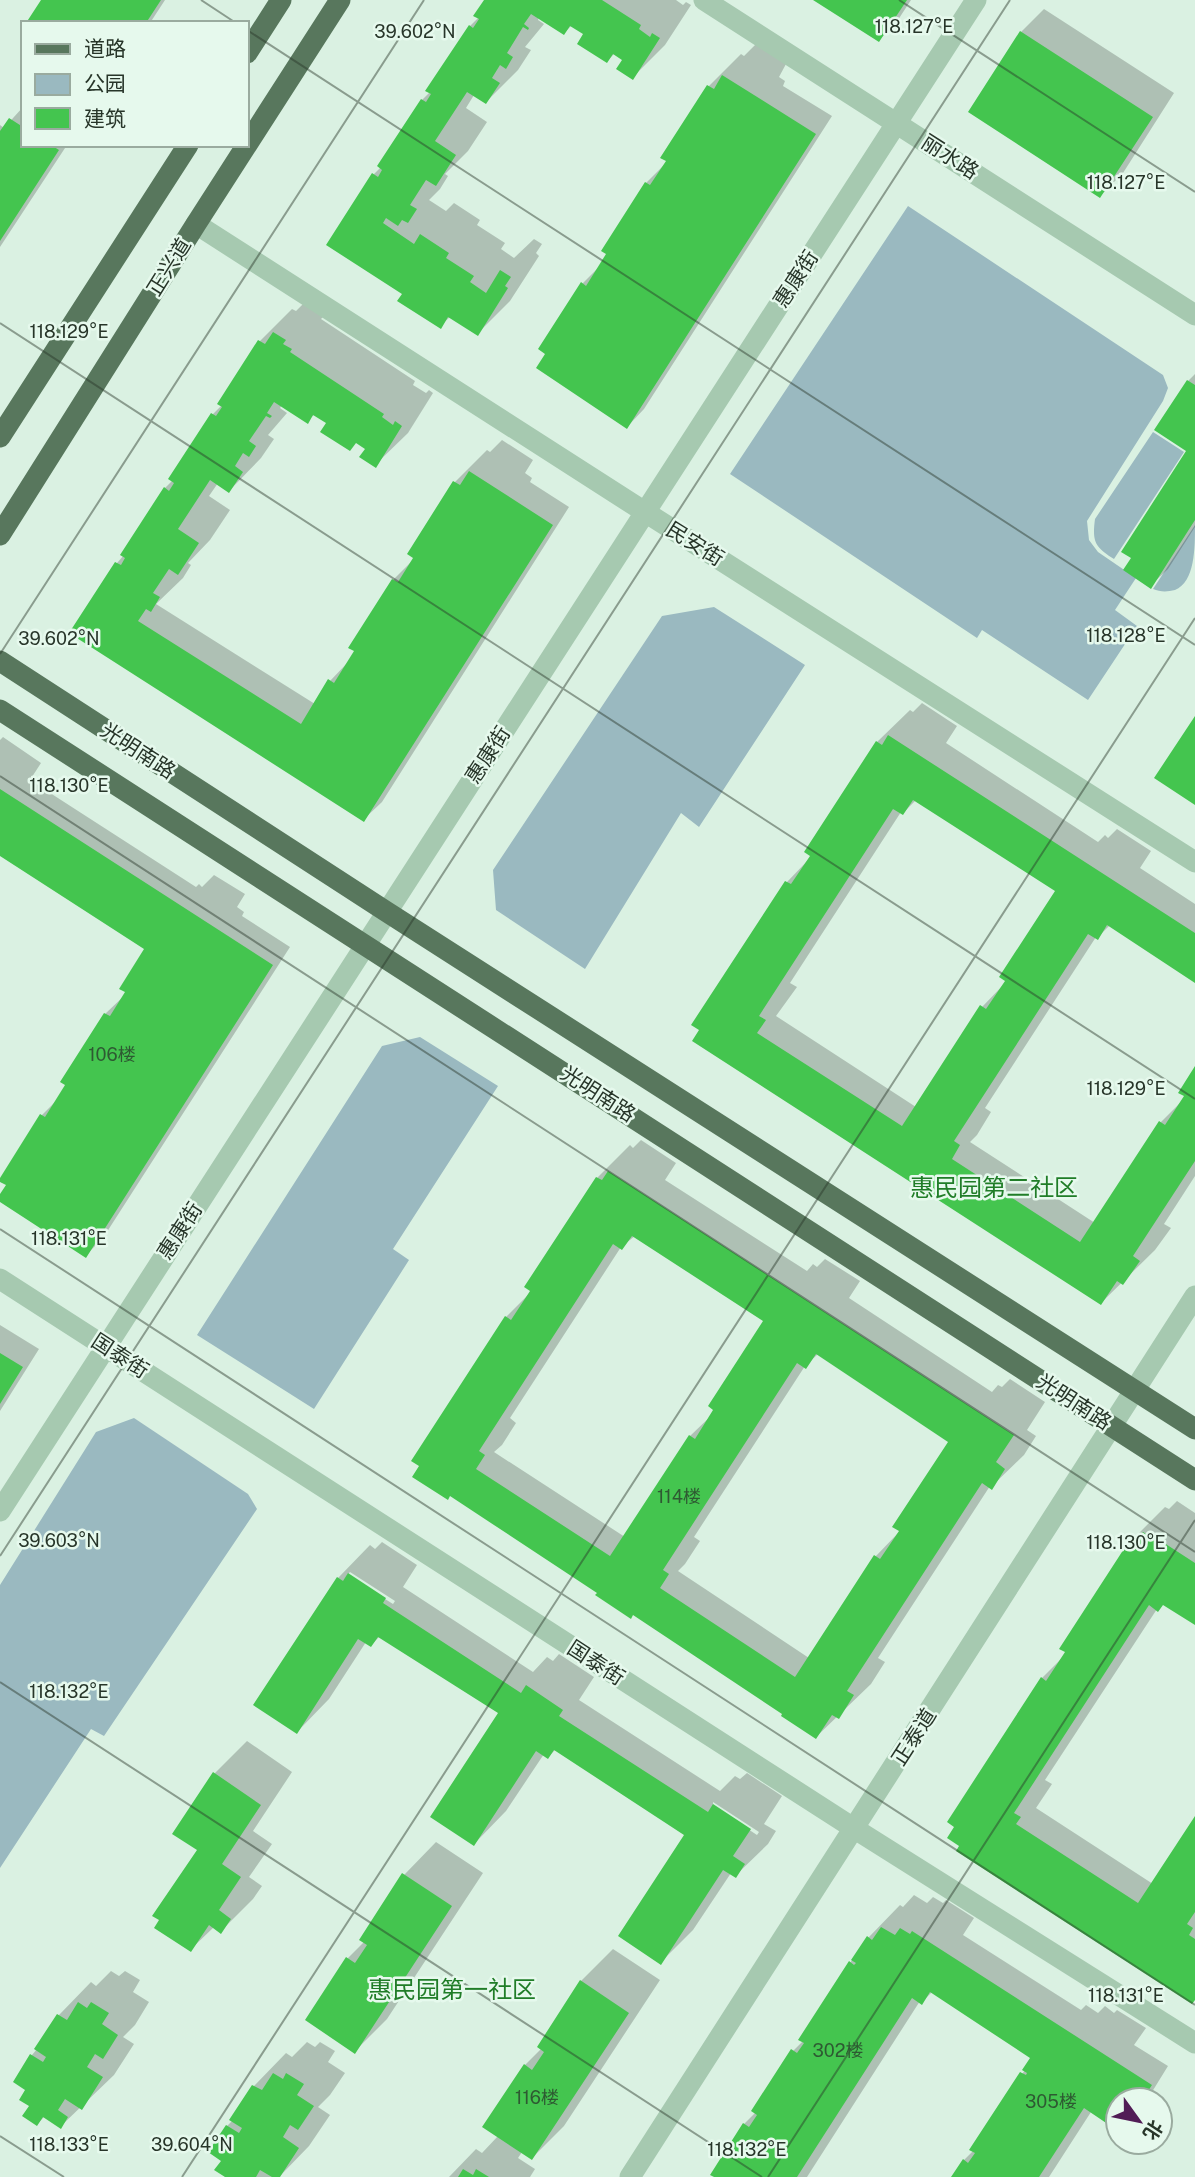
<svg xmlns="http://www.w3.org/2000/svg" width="1195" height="2177" font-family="'Public Sans','Noto Sans SC',sans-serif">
<rect width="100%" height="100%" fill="#daf1e2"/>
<path fill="#9ab9c0" d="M908 206 1163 375 1168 388 1163 401 1087 521 1089 540 1098 552 1136 578 1115 610 1137 626 1088 700 982 630 977 638 730 474Z
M1153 432 1184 452 1114 559C1095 547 1092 542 1095 519Z
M1195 525C1195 548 1195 582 1175 590 1167 592 1160 592 1153 589Z
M714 607 805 665 699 827 681 813 585 969 496 910 493 870 662 616Z
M420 1037 498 1086 393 1249 409 1260 314 1409 197 1335 382 1046Z
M134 1418 248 1494 257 1509 104 1736 91 1729 0 1868V1585L96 1432Z"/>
<path fill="#0003" fill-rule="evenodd" d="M43 0H165L150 23H30Z
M486 0H676L683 5 686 2 691 5 665 45 633 77 624 60 615 53 607 61 585 34 572 25 564 33 539 17 538 20 544 24 525 47 531 50 518 70 486 102 474 95 466 108 487 122 468 151 445 174 448 176 440 189 429 200 446 211 454 203 480 220 477 225 505 243 501 249 514 258 534 239 542 244 536 253 539 256 510 301 477 334 451 316 440 326 404 293 328 244 374 174 381 167 422 100 430 92 428 90 470 26 479 17Z
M816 0H911L896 23 879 40Z
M1044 9 1174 93 1123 173 1100 196 1021 32Z
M756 44 786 64 779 77 785 81 783 86 832 116 644 409 627 427 582 284 602 264 646 183 668 161 709 86 741 54 744 56Z
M23 107V145H67L0 247V125L4 128Z
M307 300 323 317 321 319 415 381 413 385 426 393 429 390 433 393 408 433 375 465 367 448 315 414 307 421 282 405 280 408 287 413 268 435 274 439 261 458 229 491 218 483 209 496 230 510 210 540 188 563 191 565 183 578 156 604 315 704 330 681 350 660 356 651 351 647 393 580 415 558 455 482 487 450 490 452 502 440 533 460 525 473 532 478 530 482 569 507 382 802 364 819 72 632 117 563 124 555 165 488 173 480 171 479 213 414 222 405 260 341 292 309 296 311Z
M1195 374V527L1168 569 1150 586 1189 451 1156 430 1188 381Z
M922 703 957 726 946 743 1098 842 1105 835 1108 838 1117 829 1151 851 1140 868 1195 904V981L1110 925 1097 938 1096 937 985 1108 991 1112 977 1135 970 1142 1095 1223 1161 1122 1184 1099 1195 1069V1176L1164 1224 1171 1228 1155 1250 1101 1303 694 1025 787 882 810 858 877 742 910 710 913 712ZM916 800 1058 890 1008 980 982 1007 916 1107 776 1016 797 987 790 983 901 812 903 813Z
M3 737 41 763 30 780 196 887 199 884 202 887 214 875 245 894 237 907 244 912 242 916 290 947 103 1238 86 1255 0 1200 8 1185 1 1180 42 1115 61 1096 105 1014 126 994 147 948 0 854V740Z
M641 1140 676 1163 665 1180 807 1271 813 1264 817 1267 825 1259 860 1281 849 1298 992 1392 998 1385 1002 1387 1010 1379 1045 1402 1027 1430 1036 1436 1024 1455 991 1487 990 1486 878 1658 885 1662 871 1684 816 1737 785 1713 450 1495 506 1317 532 1291 526 1287 597 1178 630 1145 633 1148ZM635 1236 765 1321 714 1413 690 1436 625 1537 494 1452 502 1445 516 1423 510 1418 621 1247ZM818 1354 950 1442 901 1530 875 1557 809 1658 678 1571 685 1564 700 1541 694 1537 805 1366Z
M0 1325 39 1349 0 1411Z
M1177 1501 1195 1513V1623L1164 1603 1157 1609 1045 1780 1052 1784 1036 1808 1153 1884 1195 1819V1999L959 1850 1042 1678 1065 1655 1067 1652 1062 1648 1133 1539 1165 1507 1169 1509Z
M382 1542 417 1565 403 1587 533 1672 547 1657 553 1661 559 1654 594 1677 579 1700 720 1791 735 1776 740 1779 747 1773 782 1796 764 1824 776 1831 768 1844 735 1876 731 1873 693 1930 661 1962 686 1834 556 1749 548 1757 544 1754 506 1811 474 1844 500 1713 380 1636 371 1645 366 1642 329 1699 297 1732 256 1705 338 1578 370 1545 375 1549ZM350 1572 395 1601 393 1604 347 1575ZM713 1802 759 1832 757 1835 713 1806Z
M247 1741 292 1772 253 1831 272 1844 249 1877 262 1886 253 1899 221 1931 214 1927 190 1950 199 1850 215 1773Z
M436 1842 483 1873 387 2019 355 2051 348 1958 365 1941 404 1875Z
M914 1895 927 1903 933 1897 943 1903 946 1900 974 1918 963 1935 1081 2010 1086 2005 1098 2013 1105 2006 1114 2013 1117 2010 1146 2028 1134 2045 1168 2066 1147 2100H1118V2129L1091 2112 1049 2177H953L964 2160 974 2150 972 2149 1033 2058 932 1992 922 2002 920 2001 807 2177H717L744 2124 756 2112 793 2051 803 2041 850 1963 868 1938 900 1905 903 1907Z
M613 1949 660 1980 564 2126 532 2158 522 2152 518 2158 535 2169 530 2177H449L476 2149 482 2153 498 2136 525 2065 542 2048 581 1981Z
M111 1971 119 1976 125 1971 140 1980 133 1992 149 2002 135 2025 123 2037 134 2044 114 2075 61 2126 45 2116 37 2124 28 2089 32 2055 37 2049 59 2015 91 1982 96 1986Z
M307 2042 315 2047 320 2042 335 2051 328 2062 345 2073 330 2095 318 2107 330 2115 309 2146 279 2177H226L223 2160 227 2126 233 2120 254 2086 286 2053 292 2057Z"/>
<path fill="#44c54f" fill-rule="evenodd" d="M41 0H161L146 23H26Z
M484 0H602L641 25 639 29 650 37 652 33 660 38 633 80 616 69 622 60 613 54 607 63 577 44 583 34 570 26 564 35 531 14 524 24 529 28 528 30 523 27 507 53 513 57 506 69 500 65 492 78 500 83 486 104 467 92 435 141 456 155 436 186 426 180 410 205 417 209 408 223 402 220 398 226 386 218 383 223 414 244 420 234 449 253 446 258 474 276 470 282 486 293 500 270 511 277 505 286 508 288 478 336 448 317 441 329 397 301 402 294 326 245 372 173 378 177 382 170 377 166 421 99 426 102 431 94 425 91 469 25 473 28 479 19 473 16Z
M813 0H907L879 42Z
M1020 31 1153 117 1100 198 968 112Z
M722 75 816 134 627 429 536 368 545 354 538 349 581 282 586 286 606 254 601 251 645 182 650 185 666 161 660 158 707 85 714 89Z
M9 118 23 127V145H51L59 150 0 241V131Z
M273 332 286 340 283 344 292 349 290 352 384 414 382 417 393 425 395 421 402 426 376 468 359 457 365 449 356 443 350 451 320 432 326 423 313 415 308 424 274 402 267 413 272 416 270 418 266 416 249 441 256 446 249 457 243 453 235 466 243 472 229 493 210 480 178 529 199 543 178 575 169 569 153 593 160 597 151 612 146 609 138 621 301 724 328 679 334 683 354 651 348 648 392 579 398 582 413 558 407 554 453 481 460 485 469 471 553 525 364 822 69 633 115 562 121 565 125 558 120 555 164 487 169 491 174 483 168 479 211 413 216 416 222 407 217 404 258 340 265 344Z
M1187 380 1195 385V520L1151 589 1123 570 1131 558 1121 552 1186 451 1154 430Z
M1195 716V805L1154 778Z
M888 735 1195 933V983L1107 925 1098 940 1088 934 954 1141 960 1145 952 1159 1080 1242 1159 1121 1165 1125 1184 1096 1178 1093 1195 1066V1161L1133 1256 1140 1261 1123 1285 1117 1281 1101 1305 692 1041 699 1030 691 1025 785 881 791 884 810 856 804 852 876 741 882 745ZM913 800 1055 891 999 977 1005 981 986 1009 980 1005 902 1126 757 1033 766 1020 759 1016 893 809 903 815Z
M0 789 273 965 86 1258 0 1202V1194L6 1185 0 1182V1178L40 1114 45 1117 65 1085 60 1082 104 1013 110 1016 125 992 119 989 144 949 0 856Z
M608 1171 1014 1435 996 1462 1005 1469 992 1490 982 1483 847 1691 854 1695 839 1719 832 1715 816 1739 781 1716 782 1714 633 1615 631 1619 595 1595 597 1593 450 1496 448 1500 412 1477 419 1466 411 1461 505 1316 511 1320 530 1291 524 1287 596 1177 602 1180ZM632 1236 763 1321 708 1406 713 1410 695 1439 689 1435 610 1556 476 1469 485 1455 479 1451 613 1244 622 1250ZM816 1354 948 1442 892 1527 899 1531 880 1559 874 1555 795 1677 660 1588 669 1574 663 1570 797 1363 806 1369Z
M0 1353 23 1367 0 1404Z
M1143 1532 1157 1541 1158 1539 1195 1563V1625L1163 1605 1158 1612 1149 1605 1014 1813 1021 1817 1016 1824 1138 1903 1195 1816V1912L1187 1924 1193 1928 1189 1935 1195 1939V2000L1192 2004 956 1851 959 1846 947 1838 954 1827 947 1822 1041 1677 1046 1681 1065 1652 1059 1649 1131 1538 1137 1542Z
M348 1573 386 1598 383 1603 521 1693 526 1685 563 1710 559 1716 708 1812 713 1804 751 1829 733 1856 745 1864 736 1878 723 1870 661 1965 618 1936 684 1835 554 1750 548 1759 536 1751 474 1846 430 1817 498 1713 378 1637 371 1647 358 1639 297 1734 253 1705 337 1577 343 1581Z
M213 1772 261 1805 222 1864 241 1877 219 1910 231 1919 221 1934 209 1925 191 1952 154 1928 159 1920 152 1916 197 1850 172 1834Z
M402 1873 452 1906 355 2054 305 2020 346 1957 355 1963 367 1945 359 1940Z
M881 1927 895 1935 900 1928 910 1934 912 1931 1152 2085 1142 2100H1118V2131L1084 2108 1039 2177H951L963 2159 968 2163 975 2153 969 2150 1020 2072 1026 2075 1027 2073 1022 2070 1030 2058 930 1992 922 2005 912 1998 797 2177H714L710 2175 743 2123 749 2127 757 2115 751 2111 791 2049 797 2053 804 2043 798 2040 849 1961 854 1965 856 1963 851 1960 867 1936 872 1940Z
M580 1980 629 2013 532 2160 482 2127 524 2064 532 2070 544 2052 537 2047Z
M78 2002 87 2008 91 2002 109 2013 102 2024 118 2035 103 2059 95 2054 87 2067 103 2077 82 2110 65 2099 58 2110 68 2117 61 2129 43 2117 37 2126 22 2116 29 2106 19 2100 25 2090 13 2082 30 2054 43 2062 46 2057 34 2049 57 2014 67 2020Z
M273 2073 283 2079 286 2073 304 2084 297 2095 314 2106 298 2130 290 2125 283 2137 299 2148 280 2177H272L260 2170 256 2177H225L214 2170 221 2161 208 2152 226 2125 239 2133 242 2128 229 2120 252 2085 262 2090Z
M463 2169 473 2175 476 2169 489 2177H458Z"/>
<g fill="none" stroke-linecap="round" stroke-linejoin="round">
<path stroke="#a6c9b0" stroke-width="21" d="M704 0 1195 315
M196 224 645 512 1195 862
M0 1279 855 1829 1195 2043
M0 1511 976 0
M630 2177 1195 1296"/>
<path stroke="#58775d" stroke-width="21" d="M247 53 281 0
M0 437 188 145
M0 535 196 224 340 0
M0 661 387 912 1195 1429
M0 710 1195 1480"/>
</g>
<path fill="none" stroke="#273529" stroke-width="2" stroke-opacity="0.45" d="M201 0 236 23M899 0 1195 192M247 30 1195 645M0 323 1195 1099M0 654 424 0M0 776 1195 1552M0 1229 1195 2005M0 1556 1010 0M0 1682 762 2177M0 2136 64 2177M182 2177 1195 618M768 2177 1195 1520"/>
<g text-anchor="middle" stroke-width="5" stroke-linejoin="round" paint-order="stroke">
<g font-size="18" fill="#2e5932">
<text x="112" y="1061">106楼</text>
<text x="679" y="1503">114楼</text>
<text x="838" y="2057">302楼</text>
<text x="537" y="2104">116楼</text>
<text x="1051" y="2108">305楼</text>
</g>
<g font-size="21" fill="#273529" stroke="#e6f9ed">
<text transform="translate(950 157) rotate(33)" y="7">丽水路</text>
<text transform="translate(169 267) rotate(-58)" y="7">正兴道</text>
<text transform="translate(796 279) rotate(-57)" y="7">惠康街</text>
<text transform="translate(695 544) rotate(32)" y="7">民安街</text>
<text transform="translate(138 751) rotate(33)" y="7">光明南路</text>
<text transform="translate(488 755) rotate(-57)" y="7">惠康街</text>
<text transform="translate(598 1094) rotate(33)" y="7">光明南路</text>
<text transform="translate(180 1231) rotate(-57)" y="7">惠康街</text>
<text transform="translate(120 1356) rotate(33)" y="7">国泰街</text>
<text transform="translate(1074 1402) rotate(33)" y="7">光明南路</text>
<text transform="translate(596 1663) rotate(33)" y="7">国泰街</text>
<text transform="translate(914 1737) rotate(-57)" y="7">正泰道</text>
</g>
<g font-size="24" fill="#207d28" stroke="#e6f9ed">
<text x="994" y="1196">惠民园第二社区</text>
<text x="452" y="1998">惠民园第一社区</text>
</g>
</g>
<g font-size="18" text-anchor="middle" fill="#273529" stroke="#e6f9ed" stroke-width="5" stroke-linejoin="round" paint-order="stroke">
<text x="914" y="33">118.127°E</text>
<text x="415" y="38">39.602°N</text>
<text x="1126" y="189">118.127°E</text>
<text x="69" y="338">118.129°E</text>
<text x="1126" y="642">118.128°E</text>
<text x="59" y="645">39.602°N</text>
<text x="69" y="792">118.130°E</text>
<text x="1126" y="1095">118.129°E</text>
<text x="69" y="1245">118.131°E</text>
<text x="59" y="1547">39.603°N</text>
<text x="1126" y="1549">118.130°E</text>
<text x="69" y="1698">118.132°E</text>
<text x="1126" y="2002">118.131°E</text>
<text x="192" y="2151">39.604°N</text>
<text x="69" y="2151">118.133°E</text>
<text x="747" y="2156">118.132°E</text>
</g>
<rect x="21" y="21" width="228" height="126" fill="#e6f9ed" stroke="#9aab9f" stroke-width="2"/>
<rect x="35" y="44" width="35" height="10" fill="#58775d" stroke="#9aab9f" stroke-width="2"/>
<text x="84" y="56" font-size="21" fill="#273529">道路</text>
<rect x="35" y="74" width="35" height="21" fill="#9ab9c0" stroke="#9aab9f" stroke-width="2"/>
<text x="84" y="91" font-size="21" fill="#273529">公园</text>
<rect x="35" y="108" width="35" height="21" fill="#44c54f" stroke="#9aab9f" stroke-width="2"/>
<text x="84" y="126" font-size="21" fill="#273529">建筑</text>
<g transform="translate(1139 2121) rotate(123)"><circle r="33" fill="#e6f9ed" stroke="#9aab9f" stroke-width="2"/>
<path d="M0-5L12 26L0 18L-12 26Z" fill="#511d56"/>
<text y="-10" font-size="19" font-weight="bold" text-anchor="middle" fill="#273529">北</text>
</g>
</svg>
